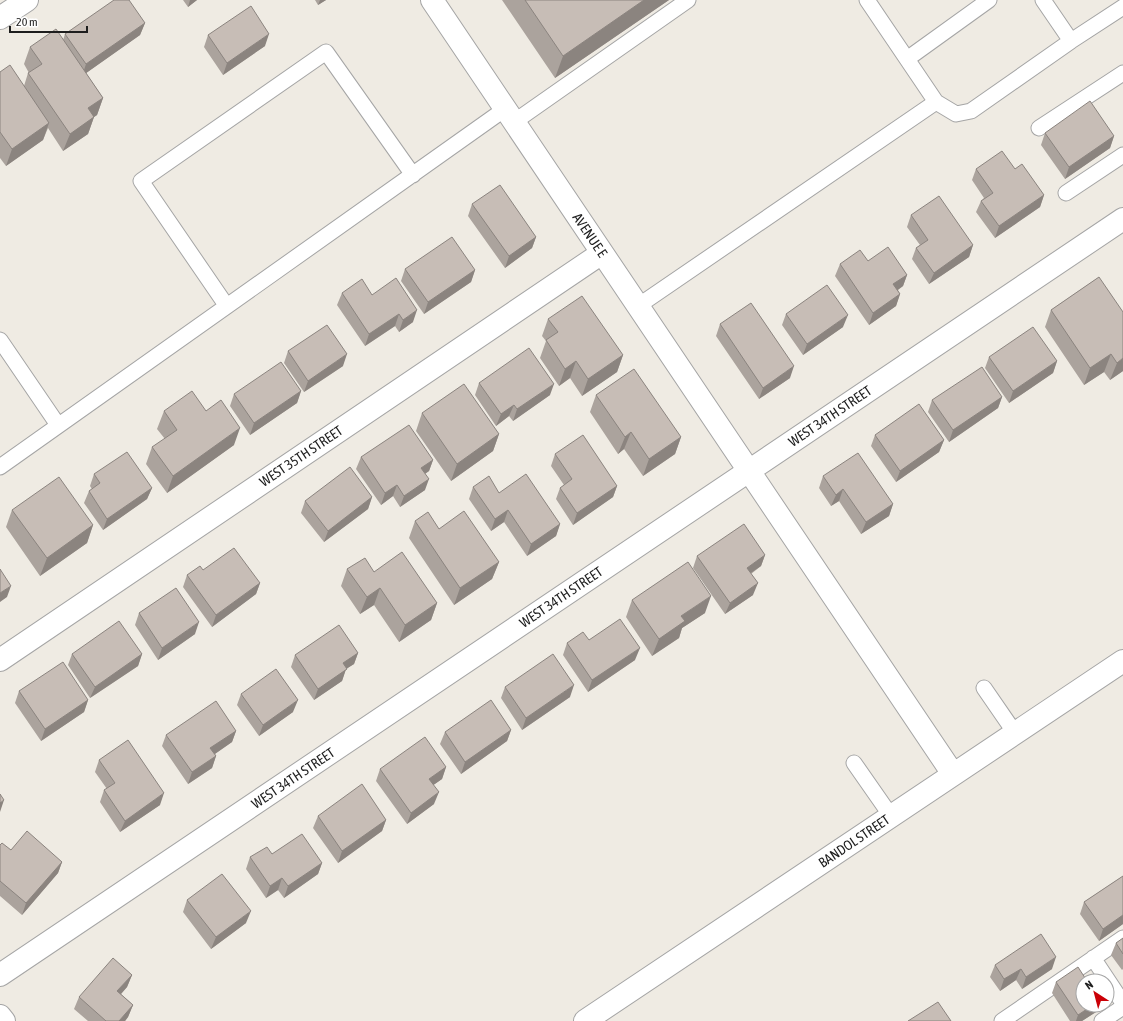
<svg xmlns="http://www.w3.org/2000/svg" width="1123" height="1021" font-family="'Asap Condensed',sans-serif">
<rect width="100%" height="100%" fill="#efebe3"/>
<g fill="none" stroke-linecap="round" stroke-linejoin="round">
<defs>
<path id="lane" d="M867 0 936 102 956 114 971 111 1071 41 1043 0
M1071 41 1123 7
M907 59 989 0
M514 122 688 0
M1039 128 1123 73
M1066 193 1123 155
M226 305 141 181 326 52 413 175
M638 306 936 102
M0 340 58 425
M0 467 505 109
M984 688 1015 733
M854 763 891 816
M1093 958 1123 1003
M1002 1021 1123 938
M1102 1021 1123 1007"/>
<path id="street" d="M432 0 953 774
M0 18 27 0
M0 660 602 253
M0 975 1123 219
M0 1016 4 1021
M585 1021 1123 661"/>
</defs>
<use href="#lane" stroke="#a5a5a5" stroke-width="17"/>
<use href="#street" stroke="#a5a5a5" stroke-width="24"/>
<use href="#lane" stroke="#fff" stroke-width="15"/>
<use href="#street" stroke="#fff" stroke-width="22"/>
</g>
<path fill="#aba39d" d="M183 0H197L188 7Z
M315 0H326L318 5Z
M502 0H669L555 78Z
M145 23 140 35 86 73 103 98 97 115 94 117 88 134 63 151 48 128 43 140 6 166 0 158V72L24 86 28 73H29L24 64 30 47 63 40 65 34Z
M208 35 265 46 223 75 204 47Z
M1045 133 1114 136 1110 148 1065 179 1041 145Z
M976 169H1015L1044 195 1040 207 995 238 976 212 981 201 984 198 972 180Z
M472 204 536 237 532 248 505 268 468 216Z
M911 215 973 245 969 257 929 284 912 259 916 248 920 245 907 227Z
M868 261 907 275 903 286 898 290 900 294 896 306 869 325 835 276 840 264Z
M405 269 475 270 471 282 424 314 401 281Z
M1099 277 1123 371 1110 380 1104 372 1084 385 1045 327 1051 310Z
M342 293 372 295 413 322 399 332 395 326 365 346 337 305Z
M786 314 843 327 803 355 782 325Z
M548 319 623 355 617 372 582 396 570 378 559 386 540 358 546 341 542 336Z
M720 324 790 378 759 399 716 336Z
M288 351 343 366 304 392 284 363Z
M989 357 1057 361 1053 373 1009 403 985 368Z
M479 383 550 395 513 421 509 416 496 426 475 395Z
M301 391 297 403 250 435 230 406 234 394Z
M596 395 681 437 675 454 643 476 624 449 618 454 590 412Z
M1002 397 998 408 949 442 928 412 932 400Z
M164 411H206L234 445 167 493 146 464 152 447 165 439 157 429Z
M422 413 499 434 493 451 451 481 416 431Z
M875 435 944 440 939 452 896 482 871 446Z
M555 454 617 486 613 497 573 525 556 499 560 488 564 485 551 466Z
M361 457 433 460 429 471 425 474V490L400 507 393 496 381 505 356 469Z
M94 474 152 488 147 499 103 530 84 503 89 491 92 489 90 486Z
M823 476 893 504 889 516 861 534 839 501 831 506 819 488Z
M473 487 499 493 560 524 556 536 527 556 504 522 491 531 469 499Z
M372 497 368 509 324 542 301 513 305 501Z
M12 510 93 525 87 543 40 576 6 527Z
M415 521 439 529 499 562 492 579 454 605 409 538Z
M765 555 761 566 751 574 753 595 725 614 693 568 697 556Z
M347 569 374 572 437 603 431 620 399 642 374 605 360 614 341 586Z
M203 570 260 583 256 594 212 627 183 587 187 575Z
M632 600 705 613 682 628 679 638 652 656 626 617Z
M139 613 195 634 158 660 135 625Z
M589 640 635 660 588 692 563 655 567 643Z
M358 653 354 664 346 669 342 681 314 700 291 667 295 655Z
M72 654H142L138 666 90 698 68 665Z
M505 687 570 697 522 730 501 698Z
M19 691 88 700 84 712 41 741 15 703Z
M241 694 293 712 259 736 237 705Z
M511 730 507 741 461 774 440 744 445 732Z
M236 731 232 742 215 754 216 756 212 768 188 784 162 746 166 735Z
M99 760 160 805 120 832 100 802 104 790 107 789 95 772Z
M446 767 442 779 433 785 434 804 407 824 376 781 380 769Z
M318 816 386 820 382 831 338 863 313 828Z
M0 845 11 850 62 862 58 873 22 915 0 896Z
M272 854 322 863 318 874 284 898 278 890 266 898 246 869 250 857Z
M1123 876V924L1099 941 1080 914 1084 902Z
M187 900 246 923 211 949 183 912Z
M1123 938V969L1122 970 1111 955 1116 943Z
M995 965 1052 969 1022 989 1016 980 1000 991 990 977Z
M132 975 127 987 121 994 133 1005 128 1017 125 1021H88L74 1009 79 997Z
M1056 982 1083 1005H1098L1096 1012 1082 1021H1070L1052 993Z"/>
<path fill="#8b847f" d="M190 0H197L188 7Z
M320 0H326L318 5Z
M644 0H669L555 78 563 56Z
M145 23 140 35 82 76 86 64Z
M269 34 265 46 223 75 227 63Z
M103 98 97 115 94 117 88 134 63 151 70 134 88 108Z
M49 123 43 140 6 166 12 149Z
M1114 136 1110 148 1065 179 1069 167Z
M1044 195 1040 207 995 238 999 226Z
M536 237 532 248 505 268 509 256Z
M973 245 969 257 929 284 934 273Z
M475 270 471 282 424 314 428 302Z
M907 275 903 286 889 296 893 284Z
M900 294 896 306 869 325 873 313Z
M417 310 413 322 399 332 403 320Z
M399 314 395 326 365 346 369 334Z
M848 315 843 327 803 355 807 344Z
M347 354 343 366 304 392 308 381Z
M1111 354 1104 372 1084 385 1090 368Z
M623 355 617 372 582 396 588 379Z
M1123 358V371L1110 380 1117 363Z
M576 361 570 378 559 386 565 369Z
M1057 361 1053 373 1009 403 1013 391Z
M794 366 790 378 759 399 763 388Z
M554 384 550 395 513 421 517 409Z
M301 391 297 403 250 435 254 423Z
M1002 397 998 408 949 442 953 430Z
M514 405 509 416 496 426 501 414Z
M240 428 234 445 167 493 173 476Z
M631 432 624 449 618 454 625 437Z
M499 434 493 451 451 481 457 464Z
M681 437 675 454 643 476 649 459Z
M944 440 939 452 896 482 900 471Z
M433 460 429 471 417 479 421 468Z
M429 479 425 490 400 507 404 496Z
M397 485 393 496 381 505 385 493Z
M617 486 613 497 573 525 577 513Z
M152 488 147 499 103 530 107 519Z
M843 489 839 501 831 506 836 495Z
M372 497 368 509 324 542 328 531Z
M893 504 889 516 861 534 866 522Z
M508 510 504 522 491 531 495 519Z
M560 524 556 536 527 556 531 544Z
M93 525 87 543 40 576 47 558Z
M765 555 761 566 742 579 747 568Z
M499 562 492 579 454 605 460 588Z
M260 583 256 594 212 627 216 615Z
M758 583 753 595 725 614 730 603Z
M11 586 7 597 0 602V593Z
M380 588 374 605 360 614 367 597Z
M711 596 705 613 682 628 679 638 652 656 659 639 681 616Z
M437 603 431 620 399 642 405 625Z
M199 622 195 634 158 660 162 648Z
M640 648 635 660 588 692 592 680Z
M358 653 354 664 346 669 342 681 314 700 318 689 343 663Z
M142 654 138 666 90 698 95 687Z
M574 685 570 697 522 730 526 718Z
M88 700 84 712 41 741 45 729Z
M298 700 293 712 259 736 263 725Z
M511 730 507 741 461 774 465 762Z
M236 731 232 742 206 760 210 748Z
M216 756 212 768 188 784 192 772Z
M446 767 442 779 425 791 429 779Z
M439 792 434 804 407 824 411 813Z
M164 793 160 805 120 832 125 821Z
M4 800 0 812V803Z
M386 820 382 831 338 863 342 851Z
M62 862 58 873 22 915 26 903Z
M322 863 318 874 284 898 288 886Z
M282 878 278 890 266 898 270 886Z
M251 911 246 923 211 949 216 937Z
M1123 915V924L1099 941 1103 929Z
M1056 957 1052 969 1022 989 1026 977Z
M1021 969 1016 980 1000 991 1004 979Z
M132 975 127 987 113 1003 117 991Z
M133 1005 128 1017 125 1021H119Z
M1093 1005H1098L1096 1012 1082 1021H1076L1078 1015Z"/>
<path fill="#c7bdb6" stroke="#8b847f" d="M114 0H129L145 23 86 64 65 34Z
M525 0H644L563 56Z
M251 6 269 34 227 63 208 35Z
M56 29 103 98 88 108 94 117 70 134 28 73 42 64 30 47Z
M10 65 49 123 12 149 0 132V72Z
M1090 101 1114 136 1069 167 1045 133Z
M1002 151 1015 169 1022 164 1044 195 999 226 981 201 993 193 976 169Z
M500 185 536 237 509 256 472 204Z
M939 196 973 245 934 273 916 248 928 240 911 215Z
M452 237 475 270 428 302 405 269Z
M888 247 907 275 893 284 900 294 873 313 840 264 860 250 868 261Z
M1099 277 1123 312V358L1117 363 1111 354 1090 368 1051 310Z
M396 278 417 310 403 320 399 314 369 334 342 293 362 279 372 295Z
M827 285 848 315 807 344 786 314Z
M582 296 623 355 588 379 576 361 565 369 546 340 558 332 548 319Z
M751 303 794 366 763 388 720 324Z
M327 325 347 354 308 381 288 351Z
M1033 327 1057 361 1013 391 989 357Z
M529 348 554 384 517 409 514 405 501 414 479 383Z
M281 362 301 391 254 423 234 394Z
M982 367 1002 397 953 430 932 400Z
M634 369 681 437 649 459 631 432 625 437 596 395Z
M464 384 499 434 457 464 422 413Z
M192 391 206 411 221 400 240 428 173 476 152 447 177 430 164 411Z
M919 404 944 440 900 471 875 435Z
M409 425 433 460 421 468 429 479 404 496 397 485 385 493 361 457Z
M583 435 617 486 577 513 560 488 572 479 555 454Z
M127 452 152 488 107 519 89 491 100 483 94 474Z
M858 453 893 504 866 522 843 489 836 495 823 476Z
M350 467 372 497 328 531 305 501Z
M526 474 560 524 531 544 508 510 495 519 473 487 489 476 499 493Z
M59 477 93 525 47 558 12 510Z
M464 511 499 562 460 588 415 521 428 512 439 529Z
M744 524 765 555 747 568 758 583 730 603 697 556Z
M234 548 260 583 216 615 187 575 200 566 203 570Z
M402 552 437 603 405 625 380 588 367 597 347 569 365 558 374 572Z
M688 562 711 596 681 616 685 621 659 639 632 600Z
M0 569 11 586 0 593Z
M176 588 199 622 162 648 139 613Z
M620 619 640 648 592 680 567 643 583 632 589 640Z
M119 621 142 654 95 687 72 654Z
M339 625 358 653 343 663 347 669 318 689 295 655Z
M553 654 574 685 526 718 505 687Z
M63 662 88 700 45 729 19 691Z
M276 669 298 700 263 725 241 694Z
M491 700 511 730 465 762 445 732Z
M216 701 236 731 210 748 216 756 192 772 166 735Z
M425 737 446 767 429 779 439 792 411 813 380 769Z
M128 740 164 793 125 821 104 790 115 783 99 760Z
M362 784 386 820 342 851 318 816Z
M0 794 4 800 0 803Z
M27 831 62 862 26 903 0 881V845L2 843 11 850Z
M302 834 322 863 288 886 282 878 270 886 250 857 267 847 272 854Z
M222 874 251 911 216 937 187 900Z
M1123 876V915L1103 929 1084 902Z
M1041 934 1056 957 1026 977 1021 969 1004 979 995 965Z
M1123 938V954L1116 943Z
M113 958 132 975 117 991 133 1005 119 1021H106L79 997Z
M1078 967 1087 981H1083V1005H1093L1078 1015 1056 982Z
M938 1002 951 1021H908Z"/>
<g text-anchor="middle" stroke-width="3.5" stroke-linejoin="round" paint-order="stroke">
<g font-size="14" fill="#1e1e1e" stroke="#fff">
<text transform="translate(590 235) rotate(56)" y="5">AVENUE E</text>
<text transform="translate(830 416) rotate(-34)" y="5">WEST 34TH STREET</text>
<text transform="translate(301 456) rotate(-34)" y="5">WEST 35TH STREET</text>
<text transform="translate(561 597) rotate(-34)" y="5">WEST 34TH STREET</text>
<text transform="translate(293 778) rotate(-34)" y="5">WEST 34TH STREET</text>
<text transform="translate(854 841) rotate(-34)" y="5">BANDOL STREET</text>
</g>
</g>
<g transform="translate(1095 993) rotate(324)"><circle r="19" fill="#ffffff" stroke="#a5a5a5"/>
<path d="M0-3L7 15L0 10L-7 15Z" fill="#cb0007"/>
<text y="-6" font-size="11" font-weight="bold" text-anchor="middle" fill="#1e1e1e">N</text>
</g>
<path d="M10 26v6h77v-6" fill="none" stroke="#1e1e1e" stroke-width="2"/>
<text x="16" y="26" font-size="12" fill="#1e1e1e" stroke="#ffffff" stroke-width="3" paint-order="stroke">20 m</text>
</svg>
